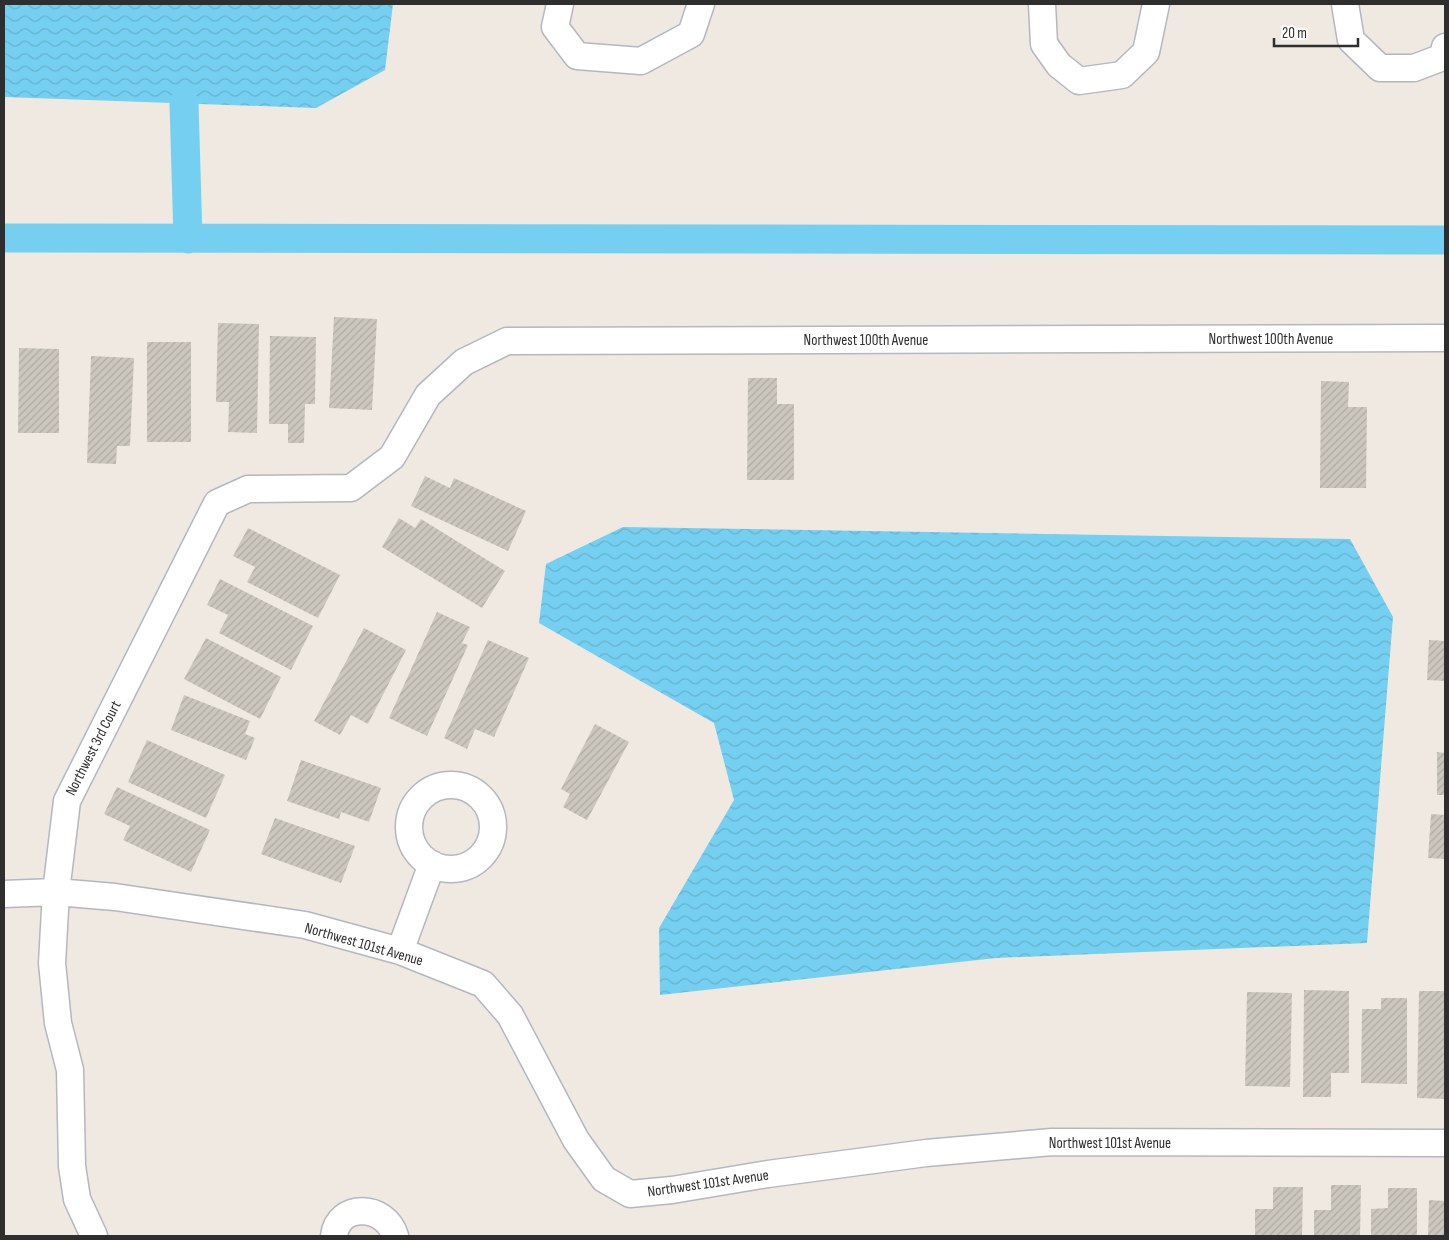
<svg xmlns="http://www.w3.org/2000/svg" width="1449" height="1240" font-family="'Sofia Sans Condensed',sans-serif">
<defs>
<pattern id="water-waves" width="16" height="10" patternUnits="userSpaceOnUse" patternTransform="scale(1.25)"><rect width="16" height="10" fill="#75cff0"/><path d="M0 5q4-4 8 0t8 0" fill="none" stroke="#66b2ce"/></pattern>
<pattern id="building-hatch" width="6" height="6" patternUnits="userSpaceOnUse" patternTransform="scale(1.25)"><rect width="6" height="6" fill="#cbc7bf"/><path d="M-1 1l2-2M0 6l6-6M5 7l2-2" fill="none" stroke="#afaba4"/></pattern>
</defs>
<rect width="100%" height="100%" fill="#efe9e1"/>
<path fill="url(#water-waves)" d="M4 4H393L385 70 316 108 4 97Z
M623 527 1350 539 1393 617 1367 943 996 958 660 995 659 928 734 800 714 723 539 623 546 564Z"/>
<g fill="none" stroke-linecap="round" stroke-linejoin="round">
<path stroke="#75cff0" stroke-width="29" d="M184 103 188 239
M4 238 1445 240"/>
</g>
<path fill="url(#building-hatch)" d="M334 317 377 319 372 410 329 408Z
M218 323 259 324 257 433 228 432 229 402H216Z
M270 336 316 337 315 404H305L304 443H288V424H269Z
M147 342H191V442H147Z
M19 348 59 349V433H18Z
M91 356 134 358 130 446H117L116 464 87 463Z
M748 378H777V404H794V480H747Z
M1321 381 1349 382 1348 407H1367L1366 488H1320Z
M425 476 450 488 454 478 526 511 508 551 411 506Z
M399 518 415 528 421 519 505 571 482 608 382 547Z
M248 528 340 575 318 618 247 582 255 567 233 556Z
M220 579 313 626 291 670 219 633 228 615 207 605Z
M437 612 470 627 462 643 468 645 427 736 389 718Z
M364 628 406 650 368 724 351 715 340 735 314 721Z
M206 638 281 677 260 719 184 679Z
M488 640 529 658 494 737 475 729 467 749 444 738Z
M1429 640 1445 641V681L1427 680Z
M184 695 250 721 245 734 255 738 246 760 171 730Z
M595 724 629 742 587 820 563 807 570 794 561 789Z
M147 740 225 775 206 818 128 782Z
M1437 752 1445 753V795H1437Z
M301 760 381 788 369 822 341 812 339 819 287 801Z
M117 787 210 830 191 872 123 840 130 826 104 814Z
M1431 814 1445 815V859L1428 858Z
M275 818 355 846 341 883 261 854Z
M1304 990 1349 991V1073H1331V1097H1303Z
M1419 991H1445V1099L1417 1098Z
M1247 992 1292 993 1290 1087 1245 1086Z
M1381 998H1407V1084L1361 1083 1362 1009H1381Z
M1331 1185H1361L1360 1236H1314V1210H1331Z
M1273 1187H1303L1302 1236H1255V1209H1273Z
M1388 1188H1417V1236H1371V1209L1388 1208Z
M1429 1200 1445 1201V1236H1428Z"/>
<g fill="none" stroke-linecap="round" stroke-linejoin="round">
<defs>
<path id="minor" d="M560 4 555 27 577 56 641 61 691 34 701 4
M1042 4 1044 44 1059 65 1079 81 1122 75 1146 52 1156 4
M1345 4 1351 40 1380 68H1414L1443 57 1445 47
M409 827a42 42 0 1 1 84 0a42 42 0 1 1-84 0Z
M4 894 56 892 115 897 305 925 400 951 483 984 510 1015 576 1140 604 1179 630 1194 672 1190 768 1174 926 1153 1052 1142 1445 1143
M400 951 432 864
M94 1236 77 1199 72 1166 70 1070 58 1023 52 963 56 892 67 801 217 503 248 489 351 488 392 457 428 395 464 362 507 341 1445 338
M334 1236C338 1202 386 1204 395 1236"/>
</defs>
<use href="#minor" stroke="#b4b7c1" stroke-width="29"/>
<use href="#minor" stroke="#fff" stroke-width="26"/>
</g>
<g text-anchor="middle" stroke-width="4.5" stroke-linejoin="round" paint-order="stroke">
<g font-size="15" fill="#2e2e2e" stroke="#fff">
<text x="1271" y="344">Northwest 100th Avenue</text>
<text x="866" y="345">Northwest 100th Avenue</text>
<text transform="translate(93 748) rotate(-63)" y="5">Northwest 3rd Court</text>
<text transform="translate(364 944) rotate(16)" y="5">Northwest 101st Avenue</text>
<text x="1110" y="1148">Northwest 101st Avenue</text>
<text transform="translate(708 1183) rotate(-8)" y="5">Northwest 101st Avenue</text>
</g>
</g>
<rect width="1449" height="1240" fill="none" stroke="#2e2e2e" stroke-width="10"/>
<path d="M1274 38v8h84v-8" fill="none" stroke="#2e2e2e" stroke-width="2.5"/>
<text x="1282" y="38" font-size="15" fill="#2e2e2e" stroke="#ffffff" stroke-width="4" paint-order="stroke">20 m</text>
</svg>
